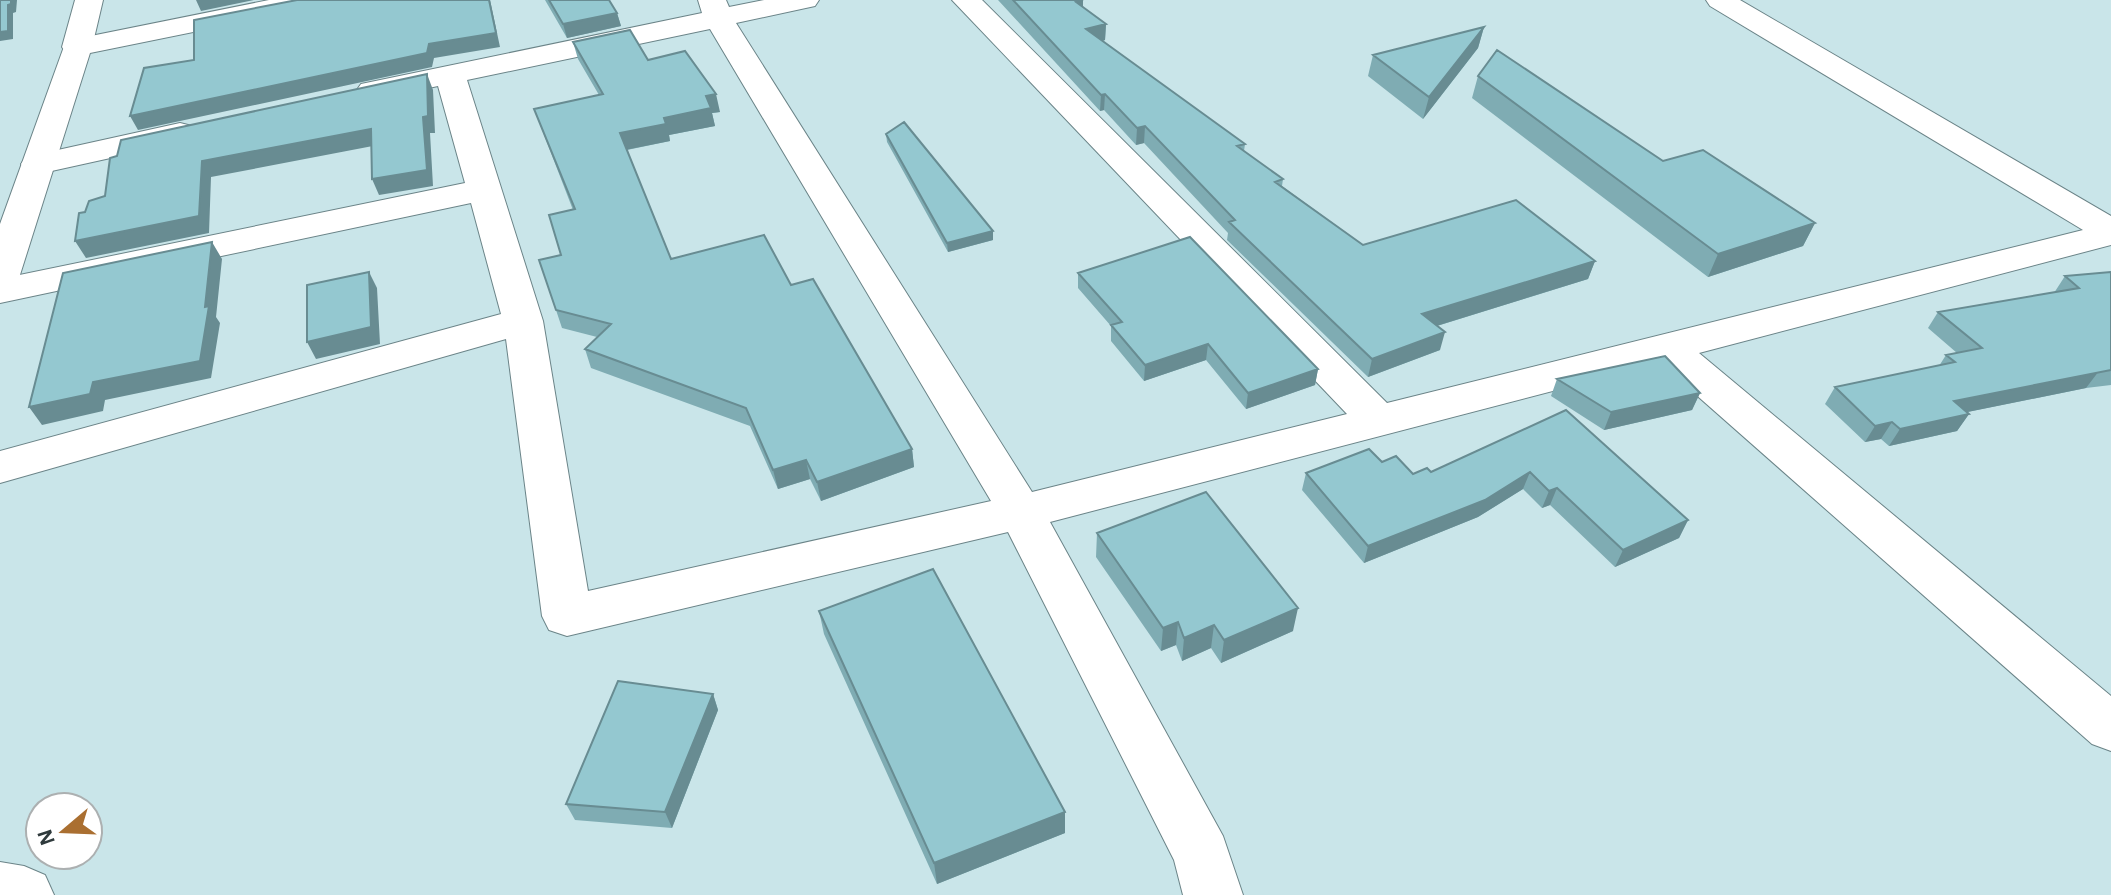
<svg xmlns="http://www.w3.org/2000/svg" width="2111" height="895" font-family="'Alegreya Sans',sans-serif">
<rect width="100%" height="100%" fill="#c9e5e9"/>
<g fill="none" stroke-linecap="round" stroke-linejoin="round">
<defs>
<path id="minor" d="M75 0H103L92 47 88 53 77 56 66 53 62 47Z
M698 0H726L729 7 764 0H819L815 6 736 23 1032 492 1347 414 952 0H982L1387 403 2083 230 1710 6 1706 0H1740L2111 216V245L1699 353 2111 696V751L2092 744 1660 363 1050 522 1223 836 1243 895H1183L1174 860 1008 532 567 636 549 630 542 616 506 339 0 483V451L501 314 471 203 0 303V279L465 183 438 86 372 100 361 98 356 91 361 84 702 13ZM710 29 991 501 588 591 543 321 467 80Z
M180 123 192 126 196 133 192 140 38 174 26 171 21 164 26 157Z"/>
<path id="tertiary" d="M269 0H326L322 6 312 8 90 53 19 278 13 286 0 290V224L66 41Z"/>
<path id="secondary" d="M0 862 24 866 45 875 54 895H0Z"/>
</defs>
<use href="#minor" stroke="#6b8488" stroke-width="2"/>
<use href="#tertiary" stroke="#6b8488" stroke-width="2"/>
<use href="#secondary" stroke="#6b8488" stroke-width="2"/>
<use href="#minor" fill="#fff" fill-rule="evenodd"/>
<use href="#tertiary" fill="#fff" fill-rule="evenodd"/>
<use href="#secondary" fill="#fff" fill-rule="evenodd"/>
</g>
<path fill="#7facb3" d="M545 0H609L617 13 621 26 567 38Z
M998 0H1083V8L1106 24 1105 40 1103 41 1245 144 1244 151 1283 179 1282 186 1363 245 1595 261 1588 279 1437 326 1440 350 1368 377 1227 240 1228 233 1144 143 1136 145 1104 110 1100 111Z
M1484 27 1478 48 1423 119 1368 76 1373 55Z
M573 42 648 60 720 112 712 113 715 126 669 135 670 141 627 150 671 259 791 285 912 449 914 467 821 501 810 479 778 489 750 426 591 368 585 349 597 337 562 328 556 310 561 255 573 210 534 109 599 95 578 59Z
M1478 76 1663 161 1815 223 1803 246 1708 277 1472 98Z
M886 134 993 231V240L948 252 887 142Z
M2111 272V385L2086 388 1967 412 1969 414 1957 431 1889 446 1881 439 1865 442 1825 404 1835 387 1939 366 1946 355 1957 353 1928 328 1938 312 2054 293 2065 276Z
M1078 273 1318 369 1315 385 1246 409 1206 360 1144 381 1111 341V326L1078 288Z
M1557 379 1700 393 1692 410 1604 430 1551 396Z
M1566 410 1688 520 1679 538 1615 567 1550 505 1542 508 1523 489 1478 517 1364 563 1302 490 1306 473 1382 462 1413 474 1431 472Z
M1097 533 1293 631 1221 663 1211 648 1182 661 1176 645 1161 651 1096 557Z
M819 611 1065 833 937 884 824 634Z
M713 694 718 710 672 828 575 820 566 804Z"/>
<path fill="#688c92" d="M11 0H17L16 12 13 13V39L0 41V32L8 5Z
M196 0H254L201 11Z
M489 0H490L500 47 434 58 432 67 138 130 130 116 429 44Z
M1083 0V16L1076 2Z
M617 13 621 26 567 38 563 24Z
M1106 24 1105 40 1086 45V29Z
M1484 27 1478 48 1423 119 1429 97Z
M427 74 433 90 435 133H430L433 186 379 195 372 179 423 117Z
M716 94 720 112 712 113 715 126 669 135 670 141 625 150 620 133 664 118 706 96Z
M1105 94 1104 110 1100 111 1101 95Z
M1145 126 1144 143 1136 145 1137 128Z
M371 129 378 145 211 177 209 233 86 258 75 241 202 161Z
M1815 223 1803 246 1708 277 1718 254Z
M993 231V240L948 252 947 243Z
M212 242 222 259 216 317 220 323 211 378 105 400 103 411 42 425 29 407 93 382 205 307Z
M1595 261 1588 279 1417 332 1422 314Z
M369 272 377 288 380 344 316 359 307 342Z
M1445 332 1440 350 1368 377 1372 359Z
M1208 344 1206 360 1144 381 1145 365Z
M1318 369 1315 385 1246 409 1248 393Z
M2099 371 2086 388 1943 417 1954 401Z
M1700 393 1692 410 1604 430 1611 412Z
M1969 414 1957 431 1889 446 1900 429Z
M1892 422 1881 439 1865 442 1875 426Z
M912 449 914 467 821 501 817 482Z
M806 460 810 479 778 489 773 470Z
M1530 472 1523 489 1478 517 1364 563 1368 546Z
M1557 488 1550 505 1542 508 1549 491Z
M1688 520 1679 538 1615 567 1623 550Z
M1298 608 1293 631 1221 663 1224 640Z
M1178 622 1176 645 1161 651 1163 628Z
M1214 625 1211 648 1182 661 1184 638Z
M713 694 718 710 672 828 665 812Z
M1065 812V833L937 884 934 863Z"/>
<path fill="#94c8d0" stroke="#688c92" stroke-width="2" d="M0 0H11V4L8 5V31L0 32Z
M297 0H489L496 33 429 44 427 53 130 116 144 68 194 60V20Z
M549 0H609L617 13 563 24Z
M1013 0H1083L1076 2 1106 24 1086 29 1245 144 1237 146 1283 179 1275 182 1363 245 1516 200 1595 261 1422 314 1445 332 1372 359 1229 222 1235 220 1145 126 1137 128 1105 94 1101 95Z
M1484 27 1429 97 1373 55Z
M630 30 648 60 685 51 716 94 706 96 711 108 664 118 666 124 620 133 671 259 764 235 791 285 813 279 912 449 817 482 806 460 773 470 746 408 585 349 611 324 556 310 539 260 561 255 549 215 575 209 534 109 603 94 573 42Z
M1497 50 1663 161 1703 150 1815 223 1718 254 1478 76Z
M427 74 428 116 423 117 427 170 372 179 371 129 202 161 199 216 75 241 79 213 85 212 89 201 105 196 110 158 117 156 121 140Z
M904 122 993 231 947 243 886 134Z
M1190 237 1318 369 1248 393 1208 344 1145 365 1111 325 1122 322 1078 273Z
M212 242 205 307 209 306 200 361 93 382 90 394 29 407 63 273Z
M369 272 371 327 307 342V285Z
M2111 272V370L1954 401 1969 414 1900 429 1892 422 1875 426 1835 387 1955 362 1946 355 1982 348 1938 312 2079 288 2065 276Z
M1665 356 1700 393 1611 412 1557 379Z
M1566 410 1688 520 1623 550 1557 488 1549 491 1530 472 1485 500 1368 546 1306 473 1369 449 1382 462 1396 456 1413 474 1427 468 1431 472Z
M1206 492 1298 608 1224 640 1214 625 1184 638 1178 622 1163 628 1097 533Z
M933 569 1065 812 934 863 819 611Z
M618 681 713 694 665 812 566 804Z"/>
<g transform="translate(64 831) rotate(251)"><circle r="38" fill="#ffffff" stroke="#acb0b1" stroke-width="2"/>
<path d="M0-6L14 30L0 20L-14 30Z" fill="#aa6f31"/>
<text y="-12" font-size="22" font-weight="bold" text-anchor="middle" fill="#2f3a3c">N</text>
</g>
</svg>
